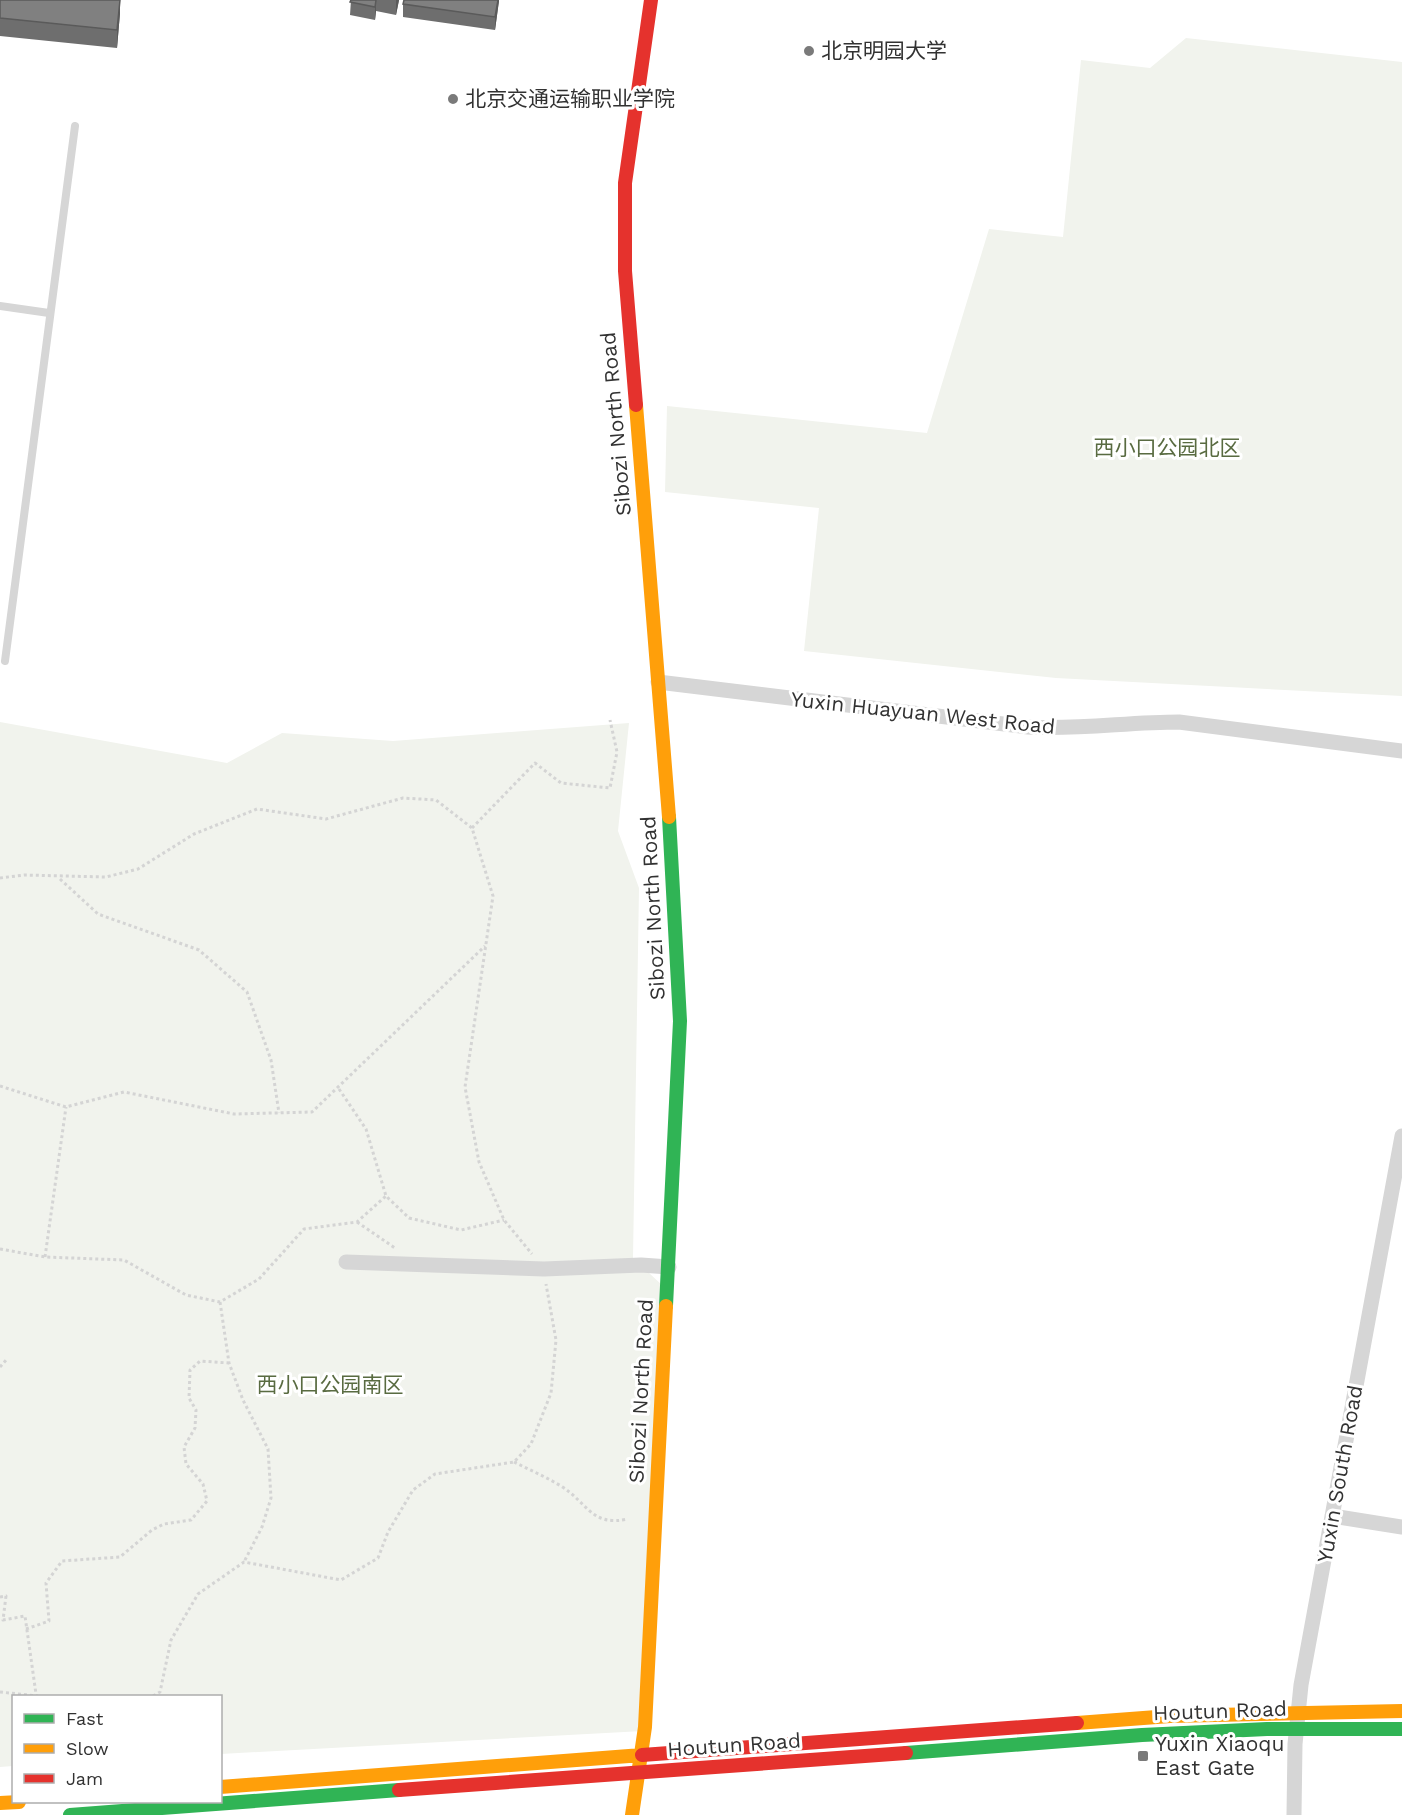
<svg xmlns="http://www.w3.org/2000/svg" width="1402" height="1815" font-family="'Work Sans','Noto Sans SC',sans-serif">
<rect width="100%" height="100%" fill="#fff"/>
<path fill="#f1f3ed" d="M1186 38 1402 62V696L1056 678 804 651 819 508 665 492 667 406 927 433 989 229 1063 237 1081 60 1150 68Z
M0 722 227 763 282 733 393 741 629 723 618 831 639 888 633 1258 663 1286 643 1731 221 1754 220 1696H14L13 1766 0 1767Z"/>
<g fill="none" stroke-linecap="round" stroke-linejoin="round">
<path stroke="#d4d4d4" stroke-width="3" stroke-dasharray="3 3" stroke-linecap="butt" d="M472 828 535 763 561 783 610 788 617 752 610 720
M0 878 24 875 106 877 138 869 194 834 257 809 326 819 403 798 436 800 472 828 493 896 465 1087 479 1162 504 1220 532 1254
M60 879 98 914 199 950 247 992 271 1060 279 1113
M0 1086 66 1107 124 1092 234 1114 312 1112 485 946
M339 1089 366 1129 386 1196 409 1218 461 1230 504 1220
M357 1222 395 1248
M0 1249 45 1257 124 1260 186 1295 220 1302 259 1279 304 1229 357 1222 386 1196
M45 1257 66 1107
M220 1302 229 1363 243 1400 268 1449 271 1498 262 1527 244 1562
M0 1367 7 1359
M514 1462C530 1470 546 1477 561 1486 588 1503 591 1527 628 1519
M0 1597 6 1596 3 1620 25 1616 36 1694
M26 1629 49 1621 46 1583 62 1561 120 1557 152 1530 164 1524 191 1520 207 1501 203 1484 186 1464 184 1447 195 1428 196 1410 189 1398 190 1370 200 1361 229 1363
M0 1692 38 1696
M153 1696 160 1692 171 1640 198 1594 244 1562 341 1580 378 1558 388 1532 413 1490 435 1474 514 1462 531 1444 551 1393 556 1340 546 1284"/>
<path stroke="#d6d6d6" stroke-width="8" d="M0 306 49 313
M5 661 75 126"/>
<path stroke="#d6d6d6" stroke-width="15" d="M658 682 1028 727C1079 730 1128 722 1179 722L1402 751
M346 1262 544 1269 641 1265 669 1267
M1332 1516 1402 1527
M1294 1815 1295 1744 1301 1685 1402 1136"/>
<path stroke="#30b455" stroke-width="14" d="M666 1306 680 1021 669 817
M906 1753 1142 1735 1267 1729H1402
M70 1815 399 1790"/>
<path stroke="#ff9f0a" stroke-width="14" d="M636 405 669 817
M1077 1723 1170 1716 1402 1711
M220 1787 642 1755
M0 1803 19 1802
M632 1815 645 1727 666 1306"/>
<path stroke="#e5322d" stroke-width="14" d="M636 405 625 271V183L651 0
M642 1755 1077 1723
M399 1790 906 1753"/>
</g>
<path fill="#6e6e6e" d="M0 0H120V13L117 48 0 36Z
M351 0H399L396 15 376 11 375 20 350 15Z
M499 0 495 30 403 17V4Z"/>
<path fill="#5a5a5a" d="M120 0V13L117 48V30Z
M376 0V11L375 20V7Z
M396 0H399L396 15Z
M498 0H499V1L495 30V17Z"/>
<path fill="#808080" stroke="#5a5a5a" stroke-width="1.5" d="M0 0H120L117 30 0 18Z
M351 0H376L375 7 350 2Z
M404 0H498L495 17 403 4Z"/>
<g fill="#7a7a7a" stroke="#fff" stroke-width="2">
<circle cx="809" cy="51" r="6"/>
<circle cx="453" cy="99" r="6"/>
<rect x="1137" y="1750" width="12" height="12" rx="3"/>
</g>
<g text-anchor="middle" stroke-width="6" stroke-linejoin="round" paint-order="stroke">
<g font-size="21" fill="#323232" stroke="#fff" text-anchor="start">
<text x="821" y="58">北京明园大学</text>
<text x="465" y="106">北京交通运输职业学院</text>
<text x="1155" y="1751">Yuxin Xiaoqu<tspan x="1155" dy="24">East Gate</tspan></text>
</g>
<g font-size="21" fill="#323232" stroke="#fff">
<text transform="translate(616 424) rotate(-95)" y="7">Sibozi North Road</text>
<text transform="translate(923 713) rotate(6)" y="7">Yuxin Huayuan West Road</text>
<text transform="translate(653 908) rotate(-93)" y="7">Sibozi North Road</text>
<text transform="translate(641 1391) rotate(-87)" y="7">Sibozi North Road</text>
<text transform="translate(1340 1474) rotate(-80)" y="7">Yuxin South Road</text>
<text transform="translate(1220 1711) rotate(-2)" y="7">Houtun Road</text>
<text transform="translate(734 1745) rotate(-4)" y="7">Houtun Road</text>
</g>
<g font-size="21" fill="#596b41" stroke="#fff">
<text x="1167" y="455">西小口公园北区</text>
<text x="330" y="1392">西小口公园南区</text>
</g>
</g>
<rect x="12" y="1695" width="210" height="108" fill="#ffffff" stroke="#adadad" stroke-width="1.5"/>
<rect x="24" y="1714" width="30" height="9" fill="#30b455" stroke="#adadad" stroke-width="1.5"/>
<text x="66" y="1725" font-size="18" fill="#323232">Fast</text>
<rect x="24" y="1744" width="30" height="9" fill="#ff9f0a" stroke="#adadad" stroke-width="1.5"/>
<text x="66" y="1755" font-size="18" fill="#323232">Slow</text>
<rect x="24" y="1774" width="30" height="9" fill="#e5322d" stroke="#adadad" stroke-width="1.5"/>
<text x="66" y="1785" font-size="18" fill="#323232">Jam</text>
</svg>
